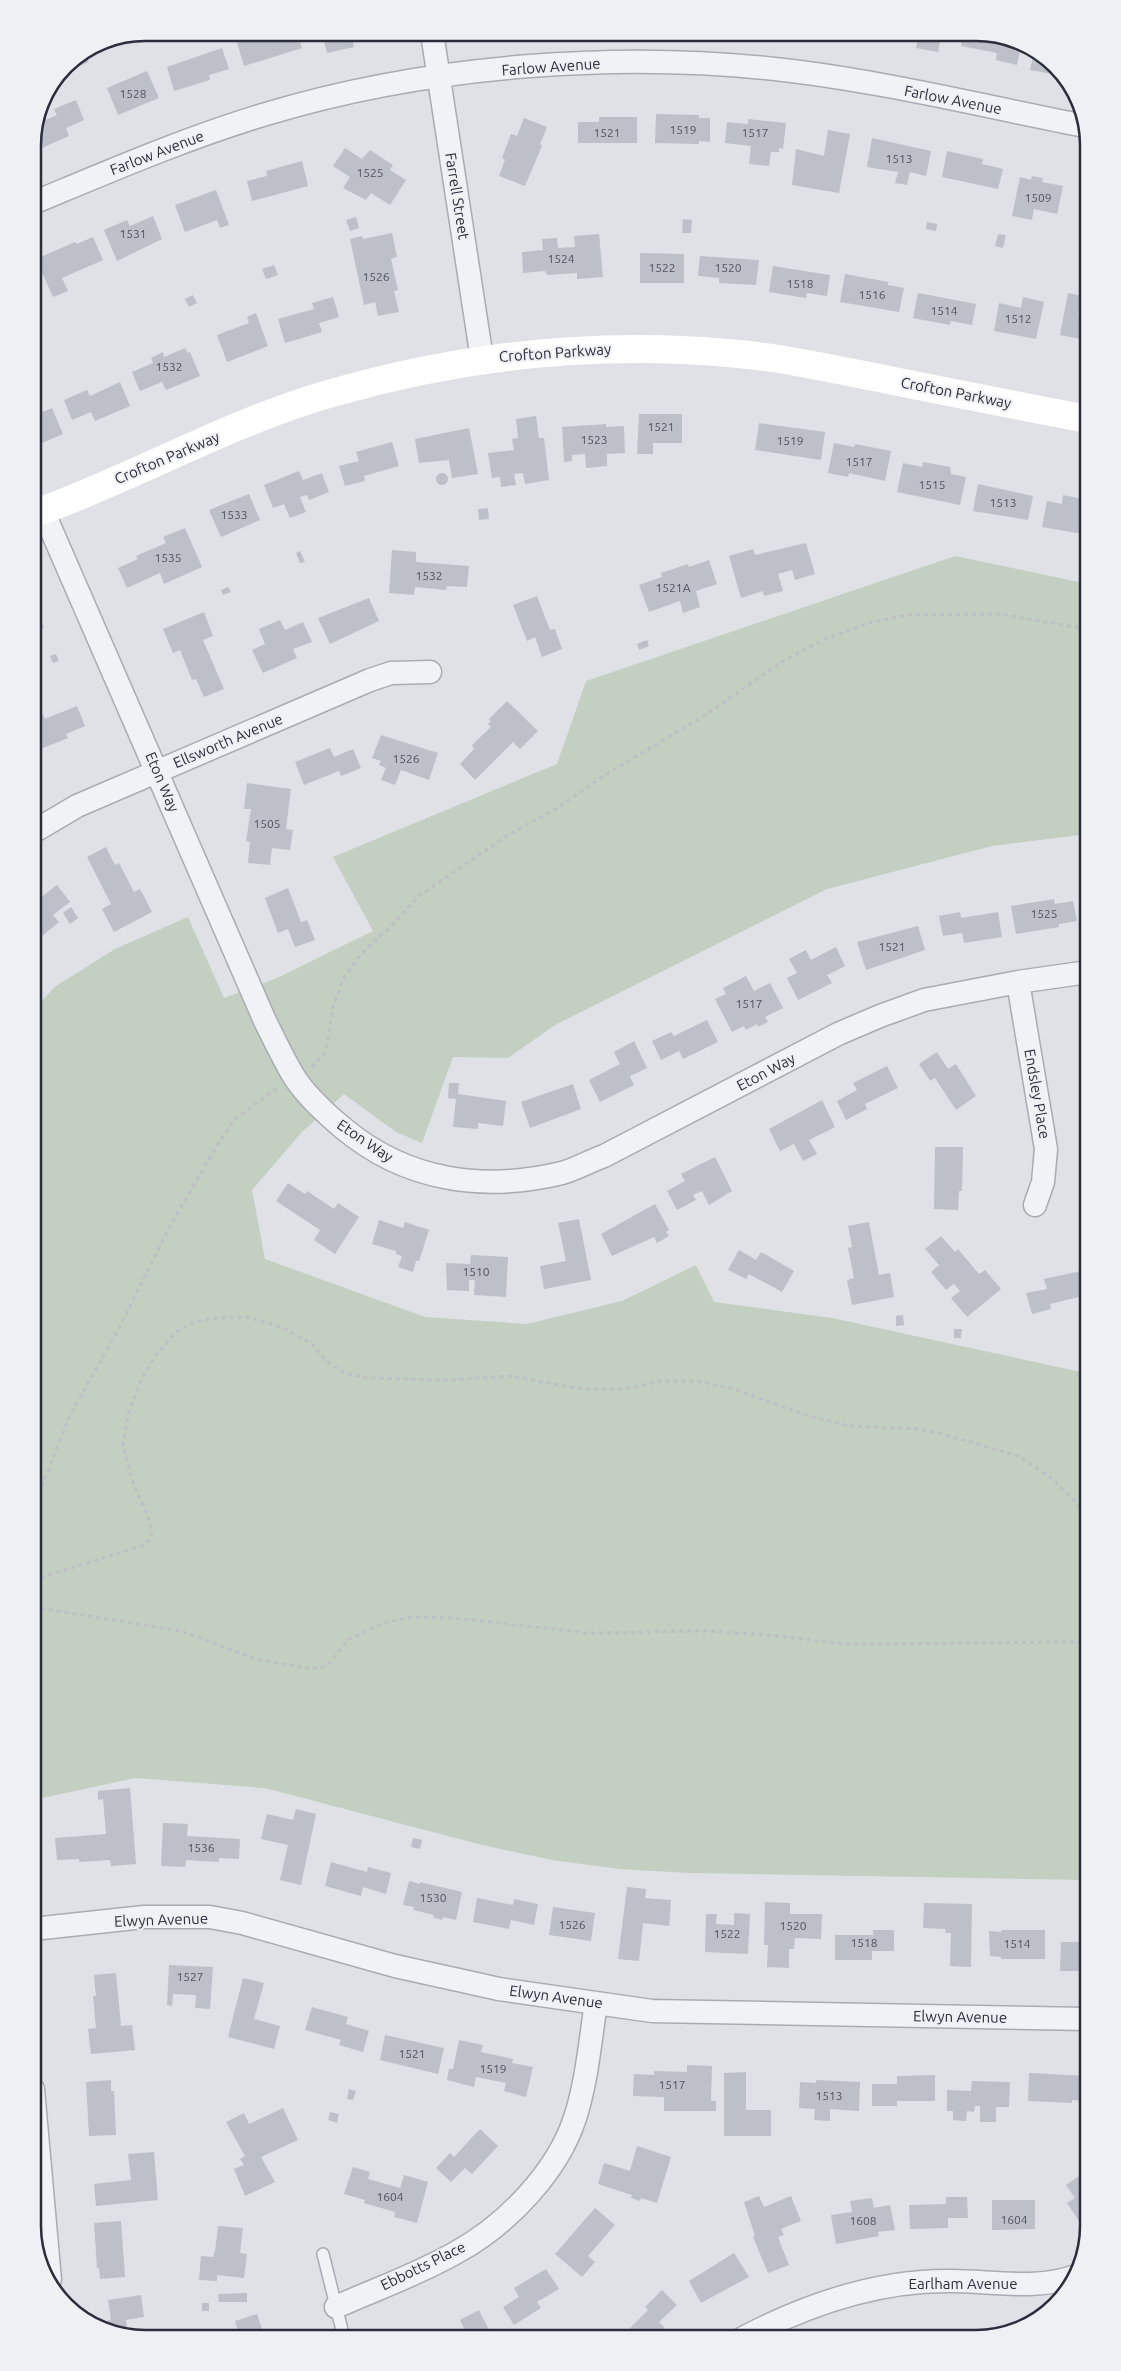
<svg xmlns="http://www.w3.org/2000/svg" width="1121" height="2371" font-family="Ubuntu,sans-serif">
<rect width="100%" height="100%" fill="#dfe1e6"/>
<path fill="#c2cfc1" d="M955 556 1088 584V834L992 846 827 889 555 1025 508 1058 453 1057 422 1143 396 1132 344 1094 302 1132 252 1190 265 1259 425 1317 527 1324 622 1301 696 1265 714 1302 832 1318 1081 1372 1088 1368V1880L689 1873 620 1869 552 1860 478 1844 265 1788 135 1778 33 1800V1010L56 986 115 949 188 917 224 998 277 978 373 931 333 857 557 764 586 681Z"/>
<path fill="#bdbfc9" d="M259 33H297L302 48 244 66 236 39Z
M322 33H351L354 47 327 53Z
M919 33H942L938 52 916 48Z
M963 33H984L1021 47 1017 65 996 60 997 53 961 46Z
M222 48 229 69 209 75 210 80 174 91 167 67Z
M85 52 89 62 80 66 77 58Z
M1034 52 1044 56 1053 67 1052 74 1030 70Z
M68 64 71 71 63 74 62 71Z
M147 71 159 98 118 115 107 88Z
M76 100 84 120 66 128 69 136 35 151 33 138 36 124 57 115 54 109Z
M656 114 699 115V118H710V142L699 141V144L655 143Z
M599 117H637V143H578V122H599Z
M524 118 547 127 540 144 542 146 525 186 499 176 505 160 502 158 511 134 517 136Z
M748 119 786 123 783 149 779 148V152H771L769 166 749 164 751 146 725 143 727 122 748 124Z
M828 130 850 134 839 193 792 185 796 149 824 156Z
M872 138 931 151 926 176 910 172 907 185 895 183 898 172 867 167Z
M345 148 362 159 370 150 393 165 390 170 406 180 390 205 371 193 366 200 343 188 350 177 333 166Z
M947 151 983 159 982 164 1003 169 998 189 942 177Z
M302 161 308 186 252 201 247 181 267 176 266 171Z
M1032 176 1043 178 1042 182 1063 186 1057 214 1034 209 1032 220 1012 216 1020 177 1031 180Z
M216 190 229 225 220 228 217 220 185 232 175 205Z
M153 216 162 239 117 261 104 230 127 220 130 226Z
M356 217 359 228 350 231 346 220Z
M683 219 692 220 691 233H682Z
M927 222 937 224 936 231 926 229Z
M392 233 397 257 391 259 398 290 394 291 399 312 378 316 375 302 364 305 350 239 362 236 363 239Z
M599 234 603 277 577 279V273L547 275 545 271 523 273 522 252 543 250 542 239 557 238 558 248 575 247 574 236Z
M998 234 1006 235 1003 248 995 246Z
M93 237 103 260 62 278 68 291 53 297 36 259 75 242 77 244Z
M640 253 684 254V283H640Z
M700 256 759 260 756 285 719 283V278L698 276Z
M274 265 278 275 266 279 262 269Z
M773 266 830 275 827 296 807 293 806 298 769 292Z
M845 274 888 282V285L904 288 899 312 840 302Z
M918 293 976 304 972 325 951 321 950 325 913 318Z
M1068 293 1082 296 1078 316 1085 318 1088 306V345L1080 343 1081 339 1060 335Z
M193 295 197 303 189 307 185 299Z
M333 297 339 317 319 323 322 332 285 343 278 319 314 309 312 303Z
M1023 297 1044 302 1036 339 994 331 999 303 1021 308Z
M256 313 268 346 227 362 217 335 249 323 247 317Z
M185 348 188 353 190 352 200 376 166 390 162 382 140 391 132 372 153 363 151 358 163 352 164 357Z
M120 382 130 406 95 421 91 412 72 420 64 400 87 390 90 396Z
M52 408 63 434 33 447V416Z
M639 414H682V443H653V454H637Z
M536 416 539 438H544L549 480 525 484 523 473 514 474 516 485 501 487 500 477 492 478 488 453 514 450 512 439 518 438 516 419Z
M759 423 825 432 821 460 755 450Z
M606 424V427L624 426 625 453 607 454V466L586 468 585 454 572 455V461L564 462 562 427Z
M469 428 478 474 452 478 449 460 419 463 415 439Z
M392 442 399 466 364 476 365 481 345 486 339 466 359 461 356 452Z
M834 443 854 447 855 444 891 451 885 481 849 473 848 477 828 473Z
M923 462 950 467 951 474 966 477 960 505 897 492 903 463 922 467Z
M299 471 303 480 322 473 329 492 309 500 307 495 300 497 306 512 290 518 284 504 273 508 264 485Z
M436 479a6 6 0 1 1 12 0a6 6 0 1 1-12 0Z
M978 484 1033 496 1028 520 973 511Z
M249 494 260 520 221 537 209 510Z
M1063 495 1088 500V535L1042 527 1047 501 1062 504Z
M488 508 489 519 479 520 478 509Z
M185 528 202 567 164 584 160 573 127 588 118 568 138 559 136 556 166 543 163 537Z
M806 543 815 574 795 580 792 570 778 574 783 591 764 596 763 591 741 598 729 556 753 549 755 555Z
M392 550 416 552V562L469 566 467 587 447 586 446 590 415 587 414 595 389 593Z
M300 551 305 562 300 563 296 553Z
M709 560 717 584 696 591 700 607 683 613 680 601 649 612 639 585 662 577 661 573 688 564 689 567Z
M228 587 231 592 223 595 221 590Z
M537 596 550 630 555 629 562 649 542 657 535 637 527 641 513 605Z
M369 598 379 621 330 644 318 618Z
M35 608 44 628 33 633V609Z
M204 612 213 636 203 640 224 689 204 697 196 679 192 680 180 650 173 653 163 629Z
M280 620 285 630 303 622 312 642 293 649 297 658 263 673 252 650 265 644 259 629Z
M647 640 649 646 639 650 637 644Z
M56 654 59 661 53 663 50 656Z
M507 701 538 731 520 749 513 742 475 780 460 764 474 749 472 745 491 727 488 724 491 721 489 719Z
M77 706 85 726 66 734 68 738 38 750 41 756 33 760V712L40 709 45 719Z
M381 735 438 753 429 780 401 770 395 785 381 780 386 768 379 765 381 761 372 758Z
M330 748 334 757 353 749 361 768 341 776 339 771 304 785 295 762Z
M247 783 291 789 286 829 293 830 290 850 272 848 270 865 248 863 250 842 246 841 251 809H244Z
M106 847 115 865 119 863 134 892 140 889 152 912 114 932 102 909 111 904 87 857Z
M57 885 70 902 53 915 59 922 42 936 33 925V892L35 891 40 898Z
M288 888 301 922 307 920 315 940 295 947 288 929 278 933 265 898Z
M1054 899 1055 904 1073 901 1077 921 1059 924V927L1016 934 1011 906Z
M71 907 78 918 70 924 63 913Z
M960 912 961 918 998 912 1002 937 964 943 962 933 943 936 939 916Z
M918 926 925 950 866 970 857 942Z
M836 947 845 966 827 975 832 983 798 1000 787 978 797 973 789 959 806 950 811 960Z
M746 976 754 991 770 983 783 1008 765 1017 768 1022 758 1027 757 1024 746 1030 744 1026 732 1032 715 999 726 994 723 988Z
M707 1020 718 1042 683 1059 679 1051 661 1060 652 1041 671 1032 674 1036Z
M634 1041 647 1068 630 1076 634 1085 600 1102 589 1080 620 1064 614 1052Z
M937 1052 948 1069 956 1064 976 1096 956 1110 935 1078 930 1081 919 1064Z
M887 1066 898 1088 865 1104 867 1109 846 1120 837 1101 857 1090 853 1083Z
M449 1083H459L458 1094 506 1101 503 1126 478 1123V1129L453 1127 456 1099 448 1098Z
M573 1084 581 1109 530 1128 521 1102Z
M822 1100 835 1127 809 1140 817 1154 803 1161 794 1144 780 1151 769 1129Z
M935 1147H963L962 1191H959L958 1210 934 1209Z
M715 1157 732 1191 709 1205 702 1191 693 1195 696 1200 677 1210 667 1191 685 1181 681 1174Z
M288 1183 305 1194 307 1191 334 1209 338 1203 359 1217 335 1254 314 1240 320 1230 276 1201Z
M655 1204 669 1230 666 1232 669 1236 657 1243 654 1237 612 1256 601 1234Z
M579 1219 591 1280 544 1289 540 1266 566 1261 558 1223Z
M379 1220 403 1228 405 1222 429 1230 419 1261H416L413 1272 398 1267 402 1256 396 1254V1251L372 1244Z
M869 1222 879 1275 890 1273 894 1297 852 1305 847 1280 854 1278 848 1248 852 1247 848 1226Z
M941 1236 955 1252 958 1249 979 1274 985 1270 1001 1289 967 1317 951 1298 960 1291 954 1284 946 1290 931 1272 939 1265 925 1249Z
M739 1250 756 1260 761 1252 794 1271 782 1292 749 1274 746 1279 728 1270Z
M471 1255 508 1257 506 1297 474 1295 475 1280H469V1291L447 1290 446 1263 470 1264Z
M1081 1271 1087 1295 1050 1304 1051 1309 1032 1314 1026 1293 1047 1289 1044 1279Z
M903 1315 904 1325 896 1326V1316Z
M954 1329H962L961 1338H954Z
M130 1788 136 1864 111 1866 110 1860 79 1862V1859L57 1860 55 1838 106 1834 103 1799 98 1800V1791Z
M296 1809 316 1814 301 1885 280 1880 288 1845 261 1839 267 1814 293 1820Z
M163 1823 188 1824 187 1836 240 1839 239 1859 219 1858V1862L186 1860 185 1867 161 1866Z
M413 1838 422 1840 420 1849 411 1847Z
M331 1862 367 1872 368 1867 391 1873 386 1894 363 1887 361 1896 325 1886Z
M409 1881 420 1884V1882L462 1892 456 1920 443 1917 442 1920 433 1917 434 1915 413 1910 414 1907 403 1905Z
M627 1887 646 1889 645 1898 671 1900 669 1926 643 1923 639 1961 618 1959Z
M477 1898 513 1905 514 1899 538 1904 534 1925 511 1920 509 1929 473 1922Z
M765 1902 790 1903V1914H822L821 1939 795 1938 794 1949H789V1968L767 1967 768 1945H764Z
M924 1903 972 1904 971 1967 950 1966 951 1933H945L946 1929 923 1928Z
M553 1907 595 1913 591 1941 549 1935Z
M734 1913 750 1914 748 1954 705 1952 706 1914H717L716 1924 734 1925Z
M873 1930H894V1951H872V1960H835V1935H873Z
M1001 1930H1045V1959H1001V1957L990 1956 989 1931 1001 1932Z
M1061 1942H1088V1971H1060Z
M169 1965 213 1967 210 2009 195 2008 196 1995 173 1994 172 2006 167 2005Z
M116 1973 121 2026 132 2025 135 2050 91 2054 88 2029 96 2028 93 1996H96L94 1975Z
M243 1978 264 1983 254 2019 280 2026 274 2049 228 2037Z
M312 2007 348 2017 346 2024 369 2031 363 2052 339 2045 341 2040 305 2030Z
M385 2035 444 2048 438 2074 380 2060Z
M459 2040 483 2045 481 2052 513 2059 512 2063 533 2067 526 2097 504 2091 506 2083 476 2077 474 2087 447 2080 449 2069H453Z
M687 2065 712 2066 711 2101H716V2111H664V2097L633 2096 634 2074 654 2075V2071L687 2072Z
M746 2072V2110H771V2136H724V2073Z
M1029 2073 1088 2076V2101L1072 2100V2103L1028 2101Z
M935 2075V2101H897V2106H872V2084H897V2076Z
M111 2080V2091H114L116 2135 89 2136 86 2082Z
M816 2080 860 2082 859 2111 830 2109V2121L814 2120 815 2109 799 2108 800 2082 816 2083Z
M972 2081 1010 2082 1009 2107H996V2122H980V2106H975L974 2112 967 2111 966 2121 953 2120V2111H947V2090L971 2091Z
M349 2089 356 2091 353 2100 347 2099Z
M283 2108 298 2140 261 2157 275 2182 245 2196 234 2169 244 2165 240 2159 245 2156 226 2122 244 2113 249 2124Z
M330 2112 339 2114 337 2123 328 2120Z
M480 2129 498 2146 472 2174 465 2168 451 2182 436 2168 450 2153 454 2157Z
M637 2146 671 2157 657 2203 641 2198 640 2201 631 2198 632 2195 598 2184 604 2163 630 2171Z
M154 2152 158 2200 96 2206 94 2184 131 2180 128 2154Z
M353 2167 370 2172 368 2179 400 2188 404 2175 428 2182 417 2223 394 2217 395 2212 364 2203 365 2200 344 2194Z
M1088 2170V2218L1081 2224 1067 2203 1075 2198 1066 2185Z
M759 2196 764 2207 791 2196 801 2221 781 2229 784 2235 778 2237 789 2265 768 2273 753 2237 755 2236 744 2202Z
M946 2197H967L968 2218H948V2228L910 2229 909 2205 946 2204Z
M872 2198 874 2208 890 2205 895 2230 878 2232 879 2236 836 2244 831 2215 852 2212 850 2201Z
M992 2200H1035V2229L992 2230Z
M595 2208 615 2225 588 2256 595 2262 582 2277 555 2254Z
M121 2221 125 2277 100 2279 99 2268H97L94 2223Z
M218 2226 243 2228 240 2253 247 2254 244 2278 217 2275V2281L199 2280 201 2256 213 2257 215 2251Z
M734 2253 749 2277 701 2303 689 2281Z
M546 2269 559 2289 537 2302 541 2308 514 2325 503 2307 519 2297 514 2288Z
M662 2290 677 2305 659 2322 665 2328 655 2338H624L622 2336 648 2310 645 2307Z
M247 2293V2302H219L218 2294Z
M141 2295 144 2317 126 2320 128 2335 102 2325 101 2322 111 2320 108 2300Z
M202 2303H209V2311H202Z
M479 2310 493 2338 468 2337 460 2320Z
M257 2314 265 2338H240L235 2321Z
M981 2333V2338H955V2334Z"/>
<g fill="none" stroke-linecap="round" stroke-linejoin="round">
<defs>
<path id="lane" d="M323 2254 344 2338"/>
<path id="street" d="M432 33 482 359
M33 203C110 171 186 138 266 114 428 65 624 50 792 71 890 83 987 107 1085 126
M43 511 265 1021C274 1039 283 1058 293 1075 305 1095 325 1113 343 1128 406 1181 483 1192 562 1173 576 1169 590 1161 604 1156L838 1034 880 1016 924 1000 1018 982 1088 972
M33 832 77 806 370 680 391 673 430 672
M1018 982 1046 1149 1043 1182 1035 1205
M33 1929 144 1917H210L242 1923 395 1966 499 1989 652 2011 1088 2019
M33 2089 50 2280
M336 2307C376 2289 419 2274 457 2252 506 2225 557 2173 575 2118 587 2081 590 2042 596 2003
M743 2338C808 2304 877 2280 951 2281 991 2281 1034 2290 1073 2277"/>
</defs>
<use href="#lane" stroke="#a9abb3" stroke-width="14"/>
<use href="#street" stroke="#a9abb3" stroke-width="25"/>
<path stroke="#bdbfc5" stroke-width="3" stroke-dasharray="4 4" stroke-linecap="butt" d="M312 1067 326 1051 333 1007 342 981 361 954 388 929 419 896 506 836 556 809 605 775 705 715 785 660 821 641 868 623 907 615 999 614 1088 629
M33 1509 69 1417 117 1332 169 1228 216 1147 235 1119 277 1088
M33 1580 145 1545 152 1534 150 1522 131 1477 123 1444 129 1411 142 1378 157 1354 176 1332 195 1322 217 1318 247 1317 284 1328 312 1344 327 1362 345 1373 367 1378 446 1380 510 1376 582 1389H624L661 1381H697L734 1389 806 1415 849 1426 918 1429 943 1434 1018 1456 1051 1478 1088 1514
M33 1607 181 1631 256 1659 311 1669 327 1666 349 1639 384 1623 411 1617 453 1618 588 1633 706 1631 768 1635 845 1644 1088 1642"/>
<use href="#lane" stroke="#f1f2f5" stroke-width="11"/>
<use href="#street" stroke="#f1f2f5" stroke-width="22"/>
<path stroke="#fff" stroke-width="28" d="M33 514C134 478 229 422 332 393 461 356 594 341 728 353 780 357 832 369 884 379 952 393 1020 406 1088 419"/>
</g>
<g text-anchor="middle" stroke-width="4" stroke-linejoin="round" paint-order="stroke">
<g font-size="12" fill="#4f525f">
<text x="133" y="98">1528</text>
<text x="683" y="134">1519</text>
<text x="607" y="137">1521</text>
<text x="755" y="137">1517</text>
<text x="899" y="163">1513</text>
<text x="370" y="177">1525</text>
<text x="1038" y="202">1509</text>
<text x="133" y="238">1531</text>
<text x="561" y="263">1524</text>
<text x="662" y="272">1522</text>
<text x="728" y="272">1520</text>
<text x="376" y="281">1526</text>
<text x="800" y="288">1518</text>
<text x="872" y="299">1516</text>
<text x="944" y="315">1514</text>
<text x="1018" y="323">1512</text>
<text x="169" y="371">1532</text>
<text x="661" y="431">1521</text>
<text x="594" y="444">1523</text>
<text x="790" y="445">1519</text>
<text x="859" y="466">1517</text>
<text x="932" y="489">1515</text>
<text x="1003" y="507">1513</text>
<text x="234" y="519">1533</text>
<text x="168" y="562">1535</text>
<text x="429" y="580">1532</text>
<text x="673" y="592">1521A</text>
<text x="406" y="763">1526</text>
<text x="267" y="828">1505</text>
<text x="1044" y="918">1525</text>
<text x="892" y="951">1521</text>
<text x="749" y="1008">1517</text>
<text x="476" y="1276">1510</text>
<text x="201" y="1852">1536</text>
<text x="433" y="1902">1530</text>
<text x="572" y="1929">1526</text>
<text x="793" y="1930">1520</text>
<text x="727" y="1938">1522</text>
<text x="864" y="1947">1518</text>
<text x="1017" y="1948">1514</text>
<text x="190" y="1981">1527</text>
<text x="412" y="2058">1521</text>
<text x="493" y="2073">1519</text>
<text x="672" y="2089">1517</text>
<text x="829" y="2100">1513</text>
<text x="390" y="2201">1604</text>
<text x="1014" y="2224">1604</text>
<text x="863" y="2225">1608</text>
</g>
<g font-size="15" fill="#2a2d3c" stroke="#eef0f4">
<text transform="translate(551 67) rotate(-4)" y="5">Farlow Avenue</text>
<text transform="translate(953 100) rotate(11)" y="5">Farlow Avenue</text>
<text transform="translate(157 153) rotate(-21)" y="5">Farlow Avenue</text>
<text transform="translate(457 196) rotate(81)" y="5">Farrell Street</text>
<text transform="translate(555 353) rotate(-4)" y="5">Crofton Parkway</text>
<text transform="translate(956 393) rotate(11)" y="5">Crofton Parkway</text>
<text transform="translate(167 458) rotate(-23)" y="5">Crofton Parkway</text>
<text transform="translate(228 741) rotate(-23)" y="5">Ellsworth Avenue</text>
<text transform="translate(162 782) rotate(67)" y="5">Eton Way</text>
<text transform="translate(766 1072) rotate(-28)" y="5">Eton Way</text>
<text transform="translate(1037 1094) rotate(80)" y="5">Endsley Place</text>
<text transform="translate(365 1141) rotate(34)" y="5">Eton Way</text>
<text transform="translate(161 1920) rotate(-2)" y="5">Elwyn Avenue</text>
<text transform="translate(556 1997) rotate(8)" y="5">Elwyn Avenue</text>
<text transform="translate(960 2017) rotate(1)" y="5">Elwyn Avenue</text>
<text transform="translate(423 2266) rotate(-26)" y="5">Ebbotts Place</text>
<text x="963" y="2289">Earlham Avenue</text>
</g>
</g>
<path d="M0 0H1121V2371H0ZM145 41H976A104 104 0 0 1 1080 145V2226A104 104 0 0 1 976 2330H145A104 104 0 0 1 41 2226V145A104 104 0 0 1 145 41Z" fill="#eef0f4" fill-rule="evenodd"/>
<path fill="none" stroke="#2a2d3c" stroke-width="2.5" d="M145 41H976A104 104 0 0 1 1080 145V2226A104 104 0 0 1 976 2330H145A104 104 0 0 1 41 2226V145A104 104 0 0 1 145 41Z"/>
</svg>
